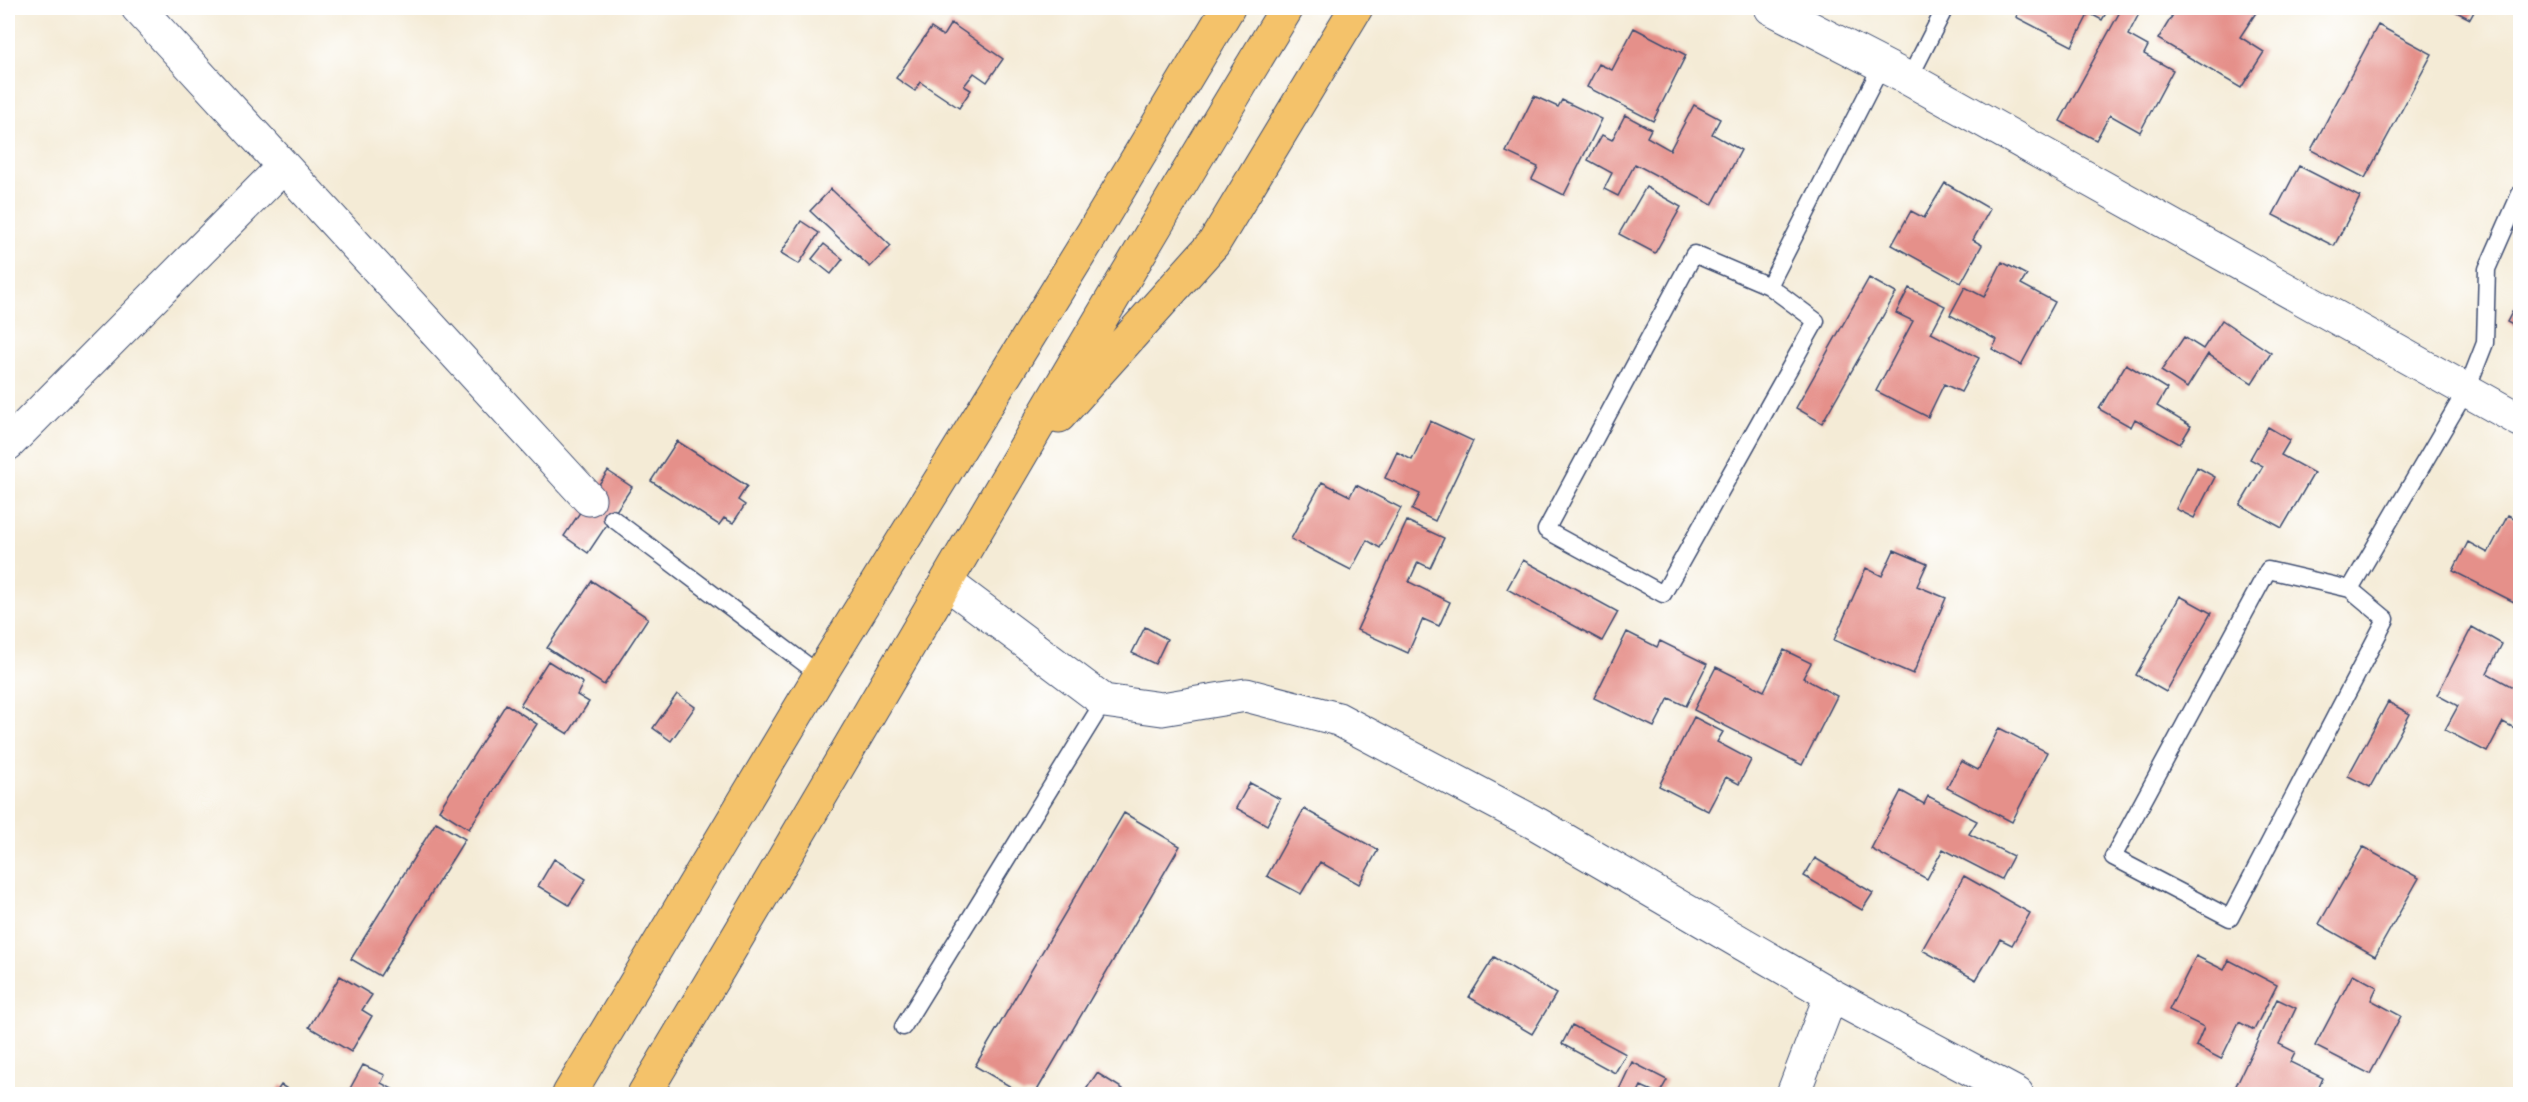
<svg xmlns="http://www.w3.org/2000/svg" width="2528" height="1102" font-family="'IM FELL Great Primer',serif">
<rect width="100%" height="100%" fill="#fff"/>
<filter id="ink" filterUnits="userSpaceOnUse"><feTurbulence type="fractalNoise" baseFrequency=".0167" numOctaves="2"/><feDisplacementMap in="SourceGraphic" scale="12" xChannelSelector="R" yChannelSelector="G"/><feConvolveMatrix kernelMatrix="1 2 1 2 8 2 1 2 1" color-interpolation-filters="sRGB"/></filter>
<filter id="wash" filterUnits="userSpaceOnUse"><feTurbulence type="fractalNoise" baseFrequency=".008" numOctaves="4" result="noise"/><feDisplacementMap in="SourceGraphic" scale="24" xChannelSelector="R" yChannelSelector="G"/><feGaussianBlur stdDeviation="1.35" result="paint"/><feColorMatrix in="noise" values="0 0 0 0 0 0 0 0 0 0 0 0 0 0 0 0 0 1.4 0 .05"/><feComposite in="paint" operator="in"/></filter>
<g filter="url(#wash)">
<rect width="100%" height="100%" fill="#f4ebd6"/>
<g id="blocks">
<path fill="#e5908a" d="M2021 8H2109L2102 20 2089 13 2072 46 2016 17Z
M2122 8H2142L2128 35 2148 46 2144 54 2173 70 2140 132 2110 115 2096 140 2060 121Z
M2177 8H2259L2240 37 2264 52 2241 88 2158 39Z
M2449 8H2476L2470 19Z
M951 23 1003 59 987 82 974 73 964 86 971 90 959 108 920 82 915 91 896 78 931 28 943 36Z
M2378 25 2432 54 2365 178 2311 150Z
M1634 28 1686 55 1653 121 1587 87 1599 64 1612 70Z
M1534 96 1558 107 1562 100 1602 119 1564 195 1532 179 1538 167 1506 152Z
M1694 105 1720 119 1712 134 1741 150 1712 205 1635 164 1618 196 1604 189 1612 173 1588 160 1602 135 1612 140 1625 115 1651 129 1647 137 1670 150Z
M2299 166 2360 197 2334 246 2273 215Z
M1945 183 1990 209 1973 240 1982 245 1961 283 1892 245 1911 211 1924 218Z
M1646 187 1681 207 1655 253 1619 234Z
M831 189 891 246 870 267 810 211Z
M801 221 819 233 799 264 781 253Z
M824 244 843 259 831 274 812 259Z
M2002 262 2027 275 2021 284 2055 302 2021 365 1992 349 1997 340 1950 315 1965 287 1984 297Z
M1869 278 1896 293 1822 423 1796 408Z
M1909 288 1945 306 1931 333 1979 358 1961 392 1944 384 1928 417 1876 391 1913 321 1896 313Z
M2520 297V329L2507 322Z
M2222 320 2271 353 2252 383 2208 354 2187 388 2161 371 2184 337 2203 349Z
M2126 364 2167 389 2157 406 2191 426 2180 444 2135 419 2131 427 2099 409Z
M1430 421 1473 441 1435 521 1412 510 1420 494 1385 478 1397 452 1412 460Z
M2268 427 2290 440 2281 455 2314 473 2282 528 2240 505 2263 466 2250 459Z
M677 441 747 486 738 500 745 505 733 523 724 518 719 525 651 481Z
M2197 467 2215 477 2194 518 2176 509Z
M608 471 632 487 588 553 564 536Z
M1322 482 1350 496 1356 485 1401 508 1380 548 1367 540 1351 570 1291 539Z
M2508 515 2520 521V605L2453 571 2468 542 2488 553Z
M1407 521 1444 538 1430 568 1418 562 1409 582 1450 602 1439 626 1423 619 1408 653 1357 630Z
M1894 550 1927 564 1917 586 1946 598 1913 674 1834 640 1866 568 1882 576Z
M1523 560 1618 612 1602 641 1507 589Z
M592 581 648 618 604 685 547 648Z
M2180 596 2211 613 2166 692 2136 675Z
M1145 627 1167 639 1155 664 1132 653Z
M2472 627 2502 644 2487 673 2520 691V731L2503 722 2487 752 2445 730 2458 706 2437 695Z
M1627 632 1657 647 1660 641 1707 664 1686 706 1669 698 1654 727 1594 698Z
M1784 650 1811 663 1803 678 1837 696 1802 765 1694 710 1716 667 1764 691Z
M548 661 583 683 577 695 589 702 568 734 520 705Z
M677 694 695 707 671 741 653 728Z
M2388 702 2410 714 2370 787 2348 776Z
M506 704 537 724 469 829 439 810Z
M1694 717 1723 732 1717 742 1751 760 1739 784 1726 777 1708 811 1659 786Z
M1999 728 2047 752 2012 822 1947 788 1961 761 1978 770Z
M1250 783 1280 799 1267 825 1236 808Z
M1901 791 1924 804 1928 796 1977 821 1969 834 2013 856 2001 879 1943 849 1927 879 1871 849Z
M1304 809 1378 850 1359 884 1320 862 1301 894 1267 876Z
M1124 813 1180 846 1035 1094H1023L975 1066Z
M436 822 465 839 380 976 351 959Z
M2363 847 2419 878 2375 956 2319 924Z
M1815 858 1873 893 1862 910 1804 876Z
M554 859 586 879 569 905 538 886Z
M1964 876 2030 913 2012 945 2000 939 1976 980 1922 950Z
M2196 956 2224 970 2229 960 2277 985 2254 1030 2239 1022 2221 1059 2196 1046 2204 1027 2169 1010Z
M1494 957 1556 994 1532 1034 1469 997Z
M2353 974 2377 987 2371 1000 2401 1016 2370 1074 2315 1046Z
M340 976 372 995 362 1010 372 1016 351 1052 309 1027Z
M2277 999 2296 1008 2279 1044 2295 1052 2290 1062 2323 1078 2316 1094H2232Z
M1572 1025 1626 1054 1615 1073 1562 1044Z
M1632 1062 1667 1080 1659 1094 1641 1086 1637 1094H1617Z
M363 1065 385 1075 381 1083 396 1091 394 1094H347Z
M1097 1073 1123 1089 1120 1094H1083Z
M281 1085 295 1094H275Z"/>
</g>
</g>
<g filter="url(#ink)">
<use href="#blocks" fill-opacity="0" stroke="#3c4b70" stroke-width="1.5"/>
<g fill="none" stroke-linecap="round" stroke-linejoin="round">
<defs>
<path id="lane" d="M1909 79 1945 8
M1769 286 1694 254 1546 530 1663 594 1816 321 1769 286 1882 65
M612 518 820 675
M2268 570 2350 589 2386 619 2230 918 2113 857Z
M2350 589 2467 389 2485 343 2487 269 2520 194
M903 1027 1104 701"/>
<path id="street" d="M138 8 589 499
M1771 8 1909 79 2520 420
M8 444 283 167
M947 583 1104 701 1162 709 1246 695 1338 719 1537 824 1831 995 2017 1094
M1793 1094 1831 995"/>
<path id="primary" d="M1059 416 1214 243 1356 8
M569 1094 820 675 1092 234 1228 8
M644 1094C861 733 1068 367 1287 8"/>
</defs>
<use href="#lane" stroke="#3c4b70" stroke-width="19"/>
<use href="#street" stroke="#3c4b70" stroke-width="35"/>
<use href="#primary" stroke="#3c4b70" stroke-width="35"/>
<use href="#lane" stroke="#fff" stroke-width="16"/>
<use href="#street" stroke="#fff" stroke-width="33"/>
<use href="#primary" stroke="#f4c26a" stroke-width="33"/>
</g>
</g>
<rect width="2528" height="1102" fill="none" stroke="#fff" stroke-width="30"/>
</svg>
